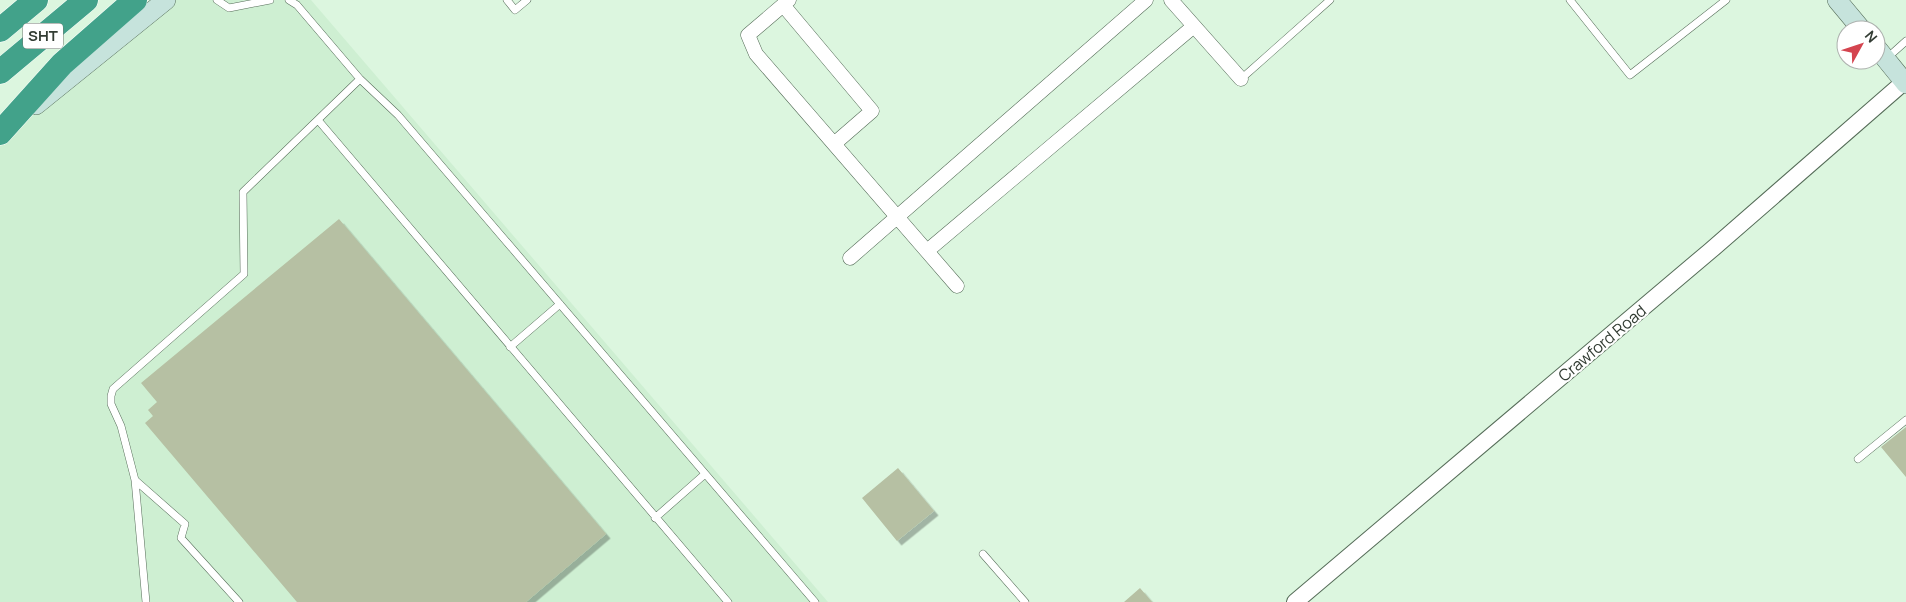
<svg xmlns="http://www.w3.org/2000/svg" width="1906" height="602" font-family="Manrope,sans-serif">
<defs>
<filter id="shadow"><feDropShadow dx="4.5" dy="4.5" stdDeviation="0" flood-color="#0004"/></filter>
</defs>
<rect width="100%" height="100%" fill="#dcf6df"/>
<path fill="#ceefd2" d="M166 0H311L828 602H0V134Z"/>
<path fill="#b6c0a3" filter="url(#shadow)" d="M339 219 606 534 526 602H297L145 423 153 416 148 410 157 402 141 383Z
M1906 427V477L1881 447Z
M898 468 934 511 897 541 862 498Z
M1140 588 1152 602H1124Z"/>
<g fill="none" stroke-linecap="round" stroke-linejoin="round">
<defs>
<path id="service" d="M217 0 229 8 270 0
M507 0 515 10 527 0
M1570 0 1630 75 1726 0
M1886 59 1906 41
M360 79 398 115 815 602
M1241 79 1330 0
M318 120 728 602
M510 347 560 304
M1858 459 1906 420
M135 480 185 524 181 538 239 602
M655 518 705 474
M983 554 1025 602
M146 602 135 480 121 426 111 404V396L113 389 244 274 243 192 360 79 297 5 289 0"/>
<path id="minor" d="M789 0 748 35 756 54 957 286
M1171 0 1241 79
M783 5 872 111 834 144
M927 251 1194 26
M850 258 1146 0"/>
<path id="tertiary" d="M1295 602 1710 251 1904 82"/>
<path id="secondary" d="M1837 0 1862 30
M1876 47 1906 84
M36 105 166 0"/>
<path id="motorway" d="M0 30 36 0
M0 72 86 0
M0 133 62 64 135 0"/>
</defs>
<use href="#service" stroke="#556c58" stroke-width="8"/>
<use href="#minor" stroke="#556c58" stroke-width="15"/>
<use href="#tertiary" stroke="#556c58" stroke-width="18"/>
<use href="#secondary" stroke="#556c58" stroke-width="20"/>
<use href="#motorway" stroke="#fff" stroke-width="25"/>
<use href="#service" stroke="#fff" stroke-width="7"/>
<use href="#minor" stroke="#fff" stroke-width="14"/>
<use href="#tertiary" stroke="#fff" stroke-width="16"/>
<use href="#secondary" stroke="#c6e3dc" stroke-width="19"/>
<use href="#motorway" stroke="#42a28a" stroke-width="24"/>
</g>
<g text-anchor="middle" stroke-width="4" stroke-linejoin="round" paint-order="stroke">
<rect fill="#fff" stroke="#707771" stroke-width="1" x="23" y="23.5" width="40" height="25" rx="4"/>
<g font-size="15" font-weight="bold" fill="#333d34">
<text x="43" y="41">SHT</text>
</g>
<g font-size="16" fill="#333d34" stroke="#fff">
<text transform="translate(1602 343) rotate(-40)" y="6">Crawford Road</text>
</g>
</g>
<g transform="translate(1861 45) rotate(50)"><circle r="24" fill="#ffffff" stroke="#adb1ae"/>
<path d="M0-4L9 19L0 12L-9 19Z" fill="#d4444f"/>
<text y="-8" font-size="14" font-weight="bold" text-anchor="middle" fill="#333d34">N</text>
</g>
</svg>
